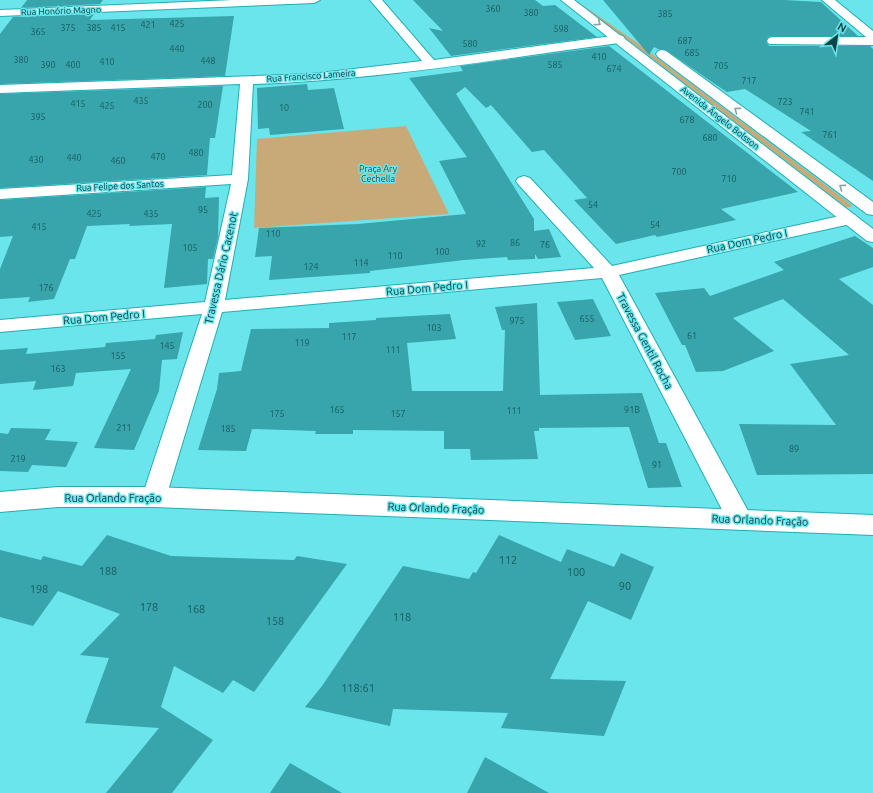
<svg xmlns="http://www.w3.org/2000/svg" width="873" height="793" font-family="Ubuntu,sans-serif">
<rect width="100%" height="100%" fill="#6be5ec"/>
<path fill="#c7aa78" d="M581 4 636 42 852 205 851 207H846L632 43 578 5Z
M406 126 449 214 254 228 257 139Z"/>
<path fill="#38a4ab" d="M27 0H103L100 4 21 8Z
M413 0H535L543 6 555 5 597 37 451 56 429 28 443 31Z
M603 0H784L821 2 858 36H773L768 37 766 42 769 46H870L873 49V181L801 132 811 131 745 89 727 92 709 80 666 50 658 49 654 47 649 55Z
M94 14 90 20 234 16 225 76 0 84V34L13 17Z
M609 46 798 192 721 209 736 220 657 237 655 235 616 244 574 200 587 198 544 150 532 152 491 105 486 108 465 87 456 94 534 219V231L549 229 561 257 538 259 535 254V259L508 260 507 257 464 260 370 271V273L269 280 272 256 255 257 259 228 358 224 466 214 439 161 467 157 409 78 463 71 460 66Z
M307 84 308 90 334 88 344 129 270 135 269 128 258 129 257 88Z
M223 86 215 138H210L207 175 0 188V94Z
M206 187 205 198 219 197 218 237 213 259H208L207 284 164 288 172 224 129 226 130 224 87 226 75 259H70L54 299 28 302 30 297 0 299V269L13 236 0 237V200Z
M855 236 873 248V267L839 279 873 305V474L757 475 739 424 836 425 790 364 849 355 783 299 733 318 774 351 723 371 696 372 685 345H682L655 293 704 288 710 296 784 270 774 262Z
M593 299 611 336 575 340 557 302Z
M537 303 540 395 642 393 659 443H666L682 487 648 488 629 427 539 428V431H534L538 459 471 460 470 449H444V431L353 430V434H315L316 431 252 429 246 451 198 450 217 389 219 373 241 371 251 329 329 328V323L376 320V318L450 314 456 339 407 343 412 391H503L505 330H502L495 307Z
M183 332 177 359 162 360 159 391 134 450 94 448 131 369 76 373 73 386 33 390 36 381 0 384V350L28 348 26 354 105 347 106 343 155 339 156 335Z
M11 428 51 429 45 440 78 442 66 467 32 465 28 472 0 471V433L8 434Z
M107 535 171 556 294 560 297 556 347 564 254 692 233 680 223 693 174 666 161 707 213 740 172 793H106L159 728 85 723 109 658 80 655 120 614 58 591 33 626 0 617V550L41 560 43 556 82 566Z
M499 535 561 562 567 549 614 567 621 553 654 567 631 620 588 601 550 679 626 681 604 736 501 728 508 713 393 709 390 726 305 707 322 686 403 566 469 579 473 572 476 573Z
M485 757 549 793H467Z
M290 763 342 793H270Z"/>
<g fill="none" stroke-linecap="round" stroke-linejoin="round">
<defs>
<path id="minor" d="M233 0H320L314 3 0 16V10Z
M370 0H382L434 60 619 35 623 36 625 39 623 42 619 43C498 59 376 80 253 84L248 179 225 300 594 268 518 184 516 181 518 178 524 176 530 178 612 266 849 214 855 215 858 219 855 223 619 275 753 520 749 527 740 530 731 527 602 278 222 312 166 497 163 504 154 507 145 504 142 497 202 314 0 332V320L205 302 231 184 0 199V189L232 175 240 84 0 93V85L311 74 422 61Z
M822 0H835L873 31V45L769 44 767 41 769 38 773 37H866Z"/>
<path id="tertiary" d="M58 487H154L873 515V535L154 507H58L0 512V492Z"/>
<path id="secondary" d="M561 0H574L873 229V242L867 241Z
M662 50 666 51 873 202V215L867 214 658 57 656 54 658 51Z"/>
</defs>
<use href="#minor" stroke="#23adb4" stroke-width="2"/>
<use href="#tertiary" stroke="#23adb4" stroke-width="2"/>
<use href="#secondary" stroke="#23adb4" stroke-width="2"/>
<use href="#minor" fill="#fff" fill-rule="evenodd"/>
<use href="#tertiary" fill="#fff" fill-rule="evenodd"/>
<use href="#secondary" fill="#fff" fill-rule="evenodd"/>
</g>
<defs><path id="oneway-chevron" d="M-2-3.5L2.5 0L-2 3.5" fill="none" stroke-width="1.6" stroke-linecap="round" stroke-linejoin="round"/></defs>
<g stroke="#86a2a3">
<use href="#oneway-chevron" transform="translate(598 23) rotate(37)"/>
<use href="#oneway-chevron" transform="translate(737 110) rotate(-144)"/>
<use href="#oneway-chevron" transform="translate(842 187) rotate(-144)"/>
</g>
<g text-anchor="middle" stroke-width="3" stroke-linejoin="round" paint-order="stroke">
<g font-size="9" fill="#185c60">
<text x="493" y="12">360</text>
<text x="531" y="16">380</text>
<text x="665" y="17">385</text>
<text x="177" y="27">425</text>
<text x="148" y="28">421</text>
<text x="68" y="31">375</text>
<text x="94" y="31">385</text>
<text x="118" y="31">415</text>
<text x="561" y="32">598</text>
<text x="38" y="35">365</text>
<text x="685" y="44">687</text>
<text x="470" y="47">580</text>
<text x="177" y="52">440</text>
<text x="692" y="56">685</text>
<text x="599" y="60">410</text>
<text x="21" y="63">380</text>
<text x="208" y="64">448</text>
<text x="107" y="65">410</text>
<text x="48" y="68">390</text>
<text x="73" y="68">400</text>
<text x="555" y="68">585</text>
<text x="721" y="69">705</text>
<text x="614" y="72">674</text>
<text x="749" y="84">717</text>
<text x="141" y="104">435</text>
<text x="785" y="105">723</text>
<text x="78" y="107">415</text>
<text x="205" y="108">200</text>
<text x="107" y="109">425</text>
<text x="284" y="111">10</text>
<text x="807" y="115">741</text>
<text x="38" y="120">395</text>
<text x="687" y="123">678</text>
<text x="830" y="138">761</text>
<text x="710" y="141">680</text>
<text x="196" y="156">480</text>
<text x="158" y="160">470</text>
<text x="74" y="161">440</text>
<text x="36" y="163">430</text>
<text x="118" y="164">460</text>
<text x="679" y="175">700</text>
<text x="729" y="182">710</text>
<text x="593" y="208">54</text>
<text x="203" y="213">95</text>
<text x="94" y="217">425</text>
<text x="151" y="217">435</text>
<text x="655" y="228">54</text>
<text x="39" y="230">415</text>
<text x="273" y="237">110</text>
<text x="515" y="246">86</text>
<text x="481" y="247">92</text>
<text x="545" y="248">76</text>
<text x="190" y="251">105</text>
<text x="442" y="255">100</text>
<text x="395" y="259">110</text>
<text x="361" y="266">114</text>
<text x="311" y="270">124</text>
<text x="46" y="291">176</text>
<text x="587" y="322">655</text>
<text x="517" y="324">975</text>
<text x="434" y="331">103</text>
<text x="692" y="339">61</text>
<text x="349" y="340">117</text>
<text x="302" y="346">119</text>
<text x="167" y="349">145</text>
<text x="393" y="353">111</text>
<text x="118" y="359">155</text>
<text x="58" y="372">163</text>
<text x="337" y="413">165</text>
<text x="632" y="413">91B</text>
<text x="514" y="414">111</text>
<text x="277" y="417">175</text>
<text x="398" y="417">157</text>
<text x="124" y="431">211</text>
<text x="228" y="432">185</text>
<text x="794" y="452">89</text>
<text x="18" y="462">219</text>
<text x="657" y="468">91</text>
</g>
<g font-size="9" fill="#0d4447" stroke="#6be5ec">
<text transform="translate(61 11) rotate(-2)" y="3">Rua Honório Magno</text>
<text transform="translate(311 76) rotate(-4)" y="3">Rua Francisco Lameira</text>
<text transform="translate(720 118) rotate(38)" y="3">Avenida Ângelo Bolsson</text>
<text transform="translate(120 186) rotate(-3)" y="3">Rua Felipe dos Santos</text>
</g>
<g font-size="9" fill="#55411b" stroke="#6be5ec">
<text x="378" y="172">Praça Ary<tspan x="378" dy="10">Cechella</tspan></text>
</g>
<g font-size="11" fill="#0d4447" stroke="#6be5ec">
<text transform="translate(747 241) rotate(-12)" y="4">Rua Dom Pedro I</text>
<text transform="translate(221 268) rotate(-77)" y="4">Travessa Dário Cacenot</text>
<text transform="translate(427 288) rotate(-5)" y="4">Rua Dom Pedro I</text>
<text transform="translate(104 317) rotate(-5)" y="4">Rua Dom Pedro I</text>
<text transform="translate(645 341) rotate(62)" y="4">Travessa Gentil Rocha</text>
<text x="113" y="502">Rua Orlando Fração</text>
<text transform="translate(436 508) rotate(2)" y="4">Rua Orlando Fração</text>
<text transform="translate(760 520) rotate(2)" y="4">Rua Orlando Fração</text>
</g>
<g font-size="11" fill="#185c60">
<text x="508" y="564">112</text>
<text x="108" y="575">188</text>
<text x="576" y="576">100</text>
<text x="625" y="590">90</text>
<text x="39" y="593">198</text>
<text x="149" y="611">178</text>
<text x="196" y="613">168</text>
<text x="402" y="621">118</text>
<text x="275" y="625">158</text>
<text x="358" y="692">118:61</text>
</g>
</g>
<g transform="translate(837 36) rotate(30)" stroke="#6be5ec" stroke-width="3" paint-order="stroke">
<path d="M0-3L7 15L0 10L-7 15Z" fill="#0d4447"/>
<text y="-6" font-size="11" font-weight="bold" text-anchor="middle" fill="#0d4447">N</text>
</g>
</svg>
